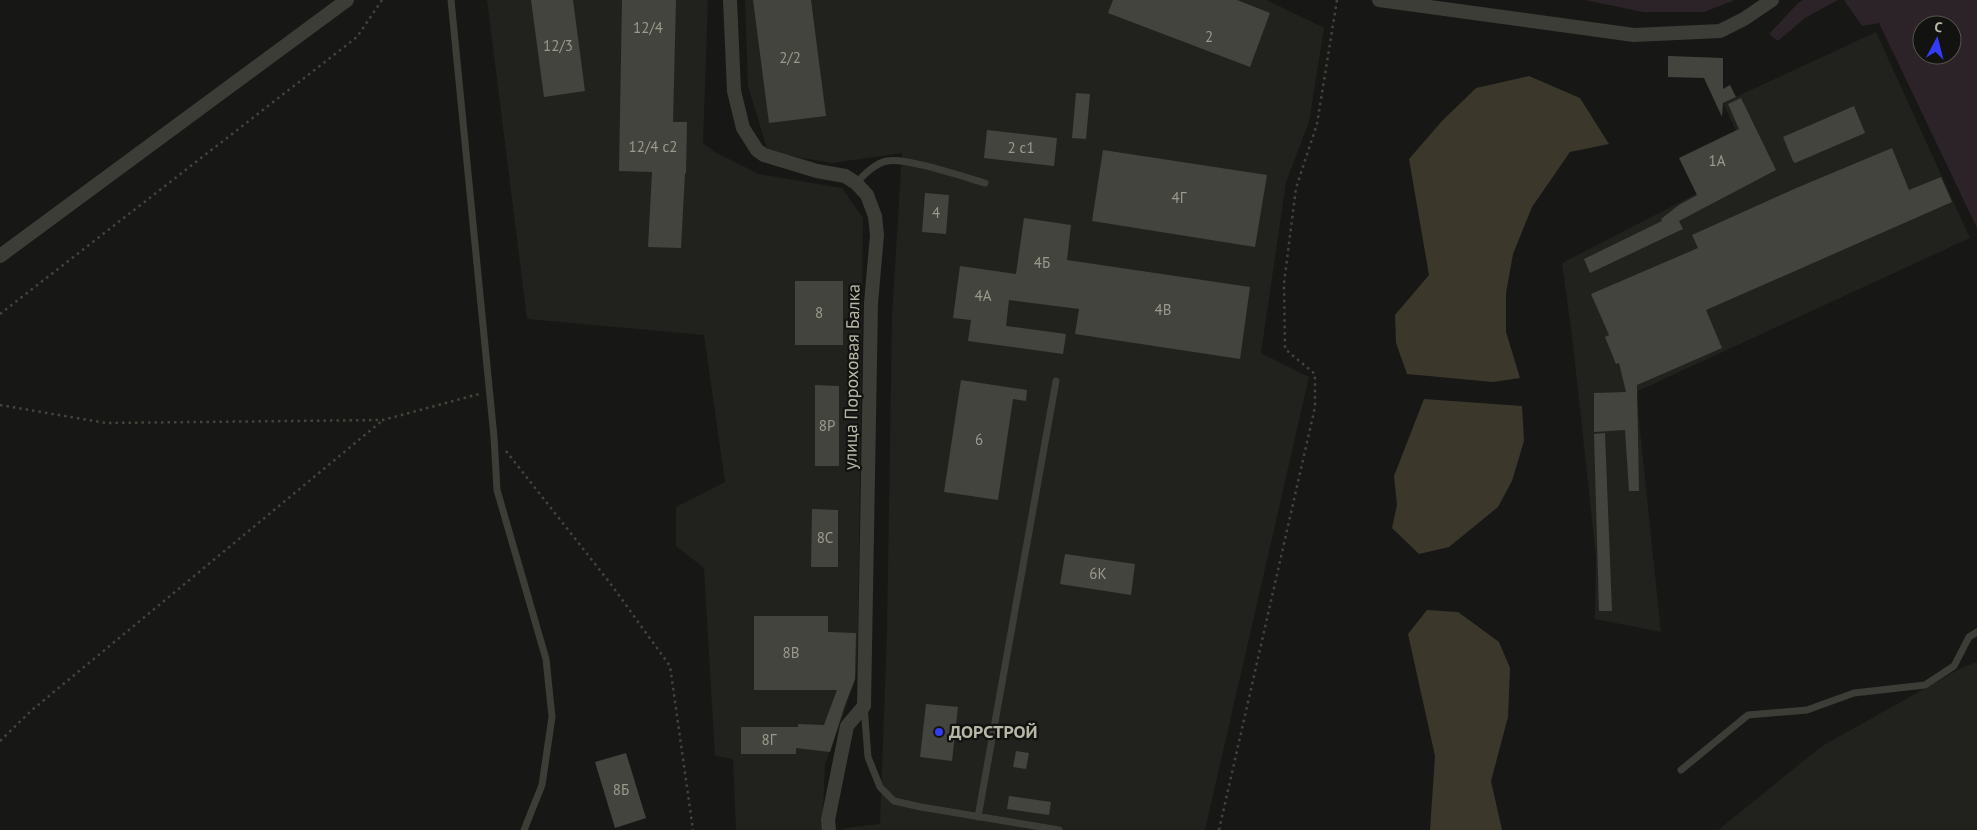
<svg xmlns="http://www.w3.org/2000/svg" width="1977" height="830" font-family="'PT Sans',sans-serif">
<rect width="100%" height="100%" fill="#171715"/>
<path fill="#21211e" d="M487 0H708L703 143 715 152 759 174 842 188 863 218 858 633 856 678 825 765 822 830H736L733 759 715 756 704 568 676 546V507L725 482 704 335 527 319Z
M745 0H1267L1324 28 1309 122 1286 182 1261 353 1309 377 1205 830H845V828L880 824 887 632 892 316 902 153 832 163 768 152 748 86Z
M1876 32 1970 238 1636 392 1661 632 1595 619 1596 557 1573 344 1562 263 1752 165 1723 103Z
M1977 662V830H1718L1822 746 1963 667Z"/>
<path fill="#2c2329" fill-rule="evenodd" d="M1585 0H1735L1704 12H1643Z
M1803 0H1838L1805 18 1778 41 1769 34 1798 3Z
M1844 0H1977V228L1879 23 1862 26ZM1922 25H1952V55H1922Z"/>
<path fill="#3c372b" d="M1529 76 1580 98 1609 144 1570 152 1532 207 1513 254 1506 293V332L1520 378 1493 382 1407 374 1396 343 1395 315 1429 275 1409 159 1442 121 1476 88Z
M1424 399 1522 406 1524 441 1512 481 1498 507 1449 547 1419 554 1392 528 1397 505 1394 476Z
M1427 610 1458 612 1480 628 1499 642 1510 668 1508 717 1491 781 1502 830H1430L1435 756 1408 634Z"/>
<path fill="#44443f" d="M531 0H573L585 91 544 97Z
M622 0H676L673 122H687L686 173H685L681 248 648 247 652 172 619 171Z
M753 0H811L826 116 769 123Z
M1113 0H1237L1270 13 1250 67 1108 13Z
M1668 56 1723 58V89L1730 85 1736 97 1723 103 1722 117 1704 78 1668 77Z
M1076 93 1090 94 1086 139 1072 138Z
M1741 98 1776 170 1679 221 1683 229 1590 273 1584 259 1662 221 1661 219 1679 205 1697 195 1679 158 1739 129 1728 104Z
M1854 106 1865 133 1795 163 1793 161 1783 137Z
M987 130 1057 138 1054 166 984 158Z
M1892 148 1909 190 1941 177 1952 202 1706 310 1722 348 1637 385 1639 491H1629L1625 430 1594 432V393L1626 392 1619 363 1616 364 1605 337 1609 335 1591 294 1698 248 1692 235 1794 189Z
M1103 150 1267 175 1255 247 1092 221Z
M925 193 949 195 946 234 922 232Z
M1024 218 1071 225 1067 260 1250 287 1240 359 1075 334 1079 309 1009 300 1006 326 1066 334 1063 354 968 341 971 320 953 318 960 266 1016 274Z
M795 281H843V345H795Z
M961 380 1027 390 1026 401 1013 399 998 500 944 492Z
M815 385 839 386V466H815Z
M1605 433 1612 611H1599L1594 434Z
M812 509 838 510V567H811Z
M1065 554 1135 564 1131 595 1060 584Z
M754 616H828V632L856 633 855 679 845 705 830 752 796 748V754H741V727H798V724L824 725 837 690H754Z
M926 704 958 707 952 761 920 757Z
M1016 751 1029 753 1026 769 1013 767Z
M626 753 646 818 615 828 595 762Z
M1009 796 1051 802 1049 815 1007 809Z"/>
<g fill="none" stroke-linecap="round" stroke-linejoin="round">
<path stroke="#44443c" stroke-width="2.5" stroke-dasharray="2.5 4" stroke-linecap="butt" d="M0 314 357 37 382 0
M0 405 106 423 383 420 479 394
M506 451 610 583 670 666 693 830
M0 741 32 710 383 420
M1219 830 1315 407V374L1285 349 1284 283 1296 188 1317 124 1337 0"/>
<path stroke="#3c3d36" stroke-width="7" d="M451 0 494 437 497 490 546 659 552 717 542 785 524 830
M856 183C865 174 874 164 887 161 905 157 964 177 985 183
M864 706 868 757 880 787 894 801 921 807 1059 830
M1681 770 1748 715 1807 710 1854 693 1925 685 1954 666 1969 637 1977 632
M978 817 1056 381"/>
<path stroke="#3c3d36" stroke-width="14" d="M730 0 734 91 743 128 757 150 764 155 817 171 845 176 856 183 867 195 875 216 877 235 871 303 864 706 847 726 828 820 829 830
M1379 0 1634 35 1720 31 1744 19 1772 0
M0 256 347 0"/>
</g>
<circle fill="#313cf4" stroke="#121210" stroke-width="2" cx="939" cy="732" r="5"/>
<g text-anchor="middle" stroke-width="4.5" stroke-linejoin="round" paint-order="stroke">
<g font-size="15" fill="#9b9a8d">
<text x="648" y="33">12/4</text>
<text x="1209" y="42">2</text>
<text x="558" y="51">12/3</text>
<text x="790" y="63">2/2</text>
<text x="653" y="152">12/4 с2</text>
<text x="1021" y="153">2 с1</text>
<text x="1717" y="166">1А</text>
<text x="1179" y="203">4Г</text>
<text x="936" y="218">4</text>
<text x="1042" y="268">4Б</text>
<text x="983" y="301">4А</text>
<text x="1163" y="315">4В</text>
<text x="819" y="318">8</text>
<text x="827" y="431">8Р</text>
<text x="979" y="445">6</text>
<text x="825" y="543">8С</text>
<text x="1098" y="579">6К</text>
<text x="791" y="658">8В</text>
<text x="769" y="745">8Г</text>
<text x="621" y="795">8Б</text>
</g>
<g font-size="18" fill="#b8b7a7" stroke="#121210">
<text transform="translate(852 377) rotate(-89)" y="6">улица Пороховая Балка</text>
</g>
<g font-size="18" font-weight="bold" fill="#b8b7a7" stroke="#121210" text-anchor="start">
<text x="949" y="738">ДОРСТРОЙ</text>
</g>
</g>
<g transform="translate(1937 40) rotate(7)"><circle r="24" fill="#121210" stroke="#54544c"/>
<path d="M0-4L9 19L0 12L-9 19Z" fill="#313cf4"/>
<text y="-8" font-size="14" font-weight="bold" text-anchor="middle" fill="#b8b7a7">С</text>
</g>
</svg>
